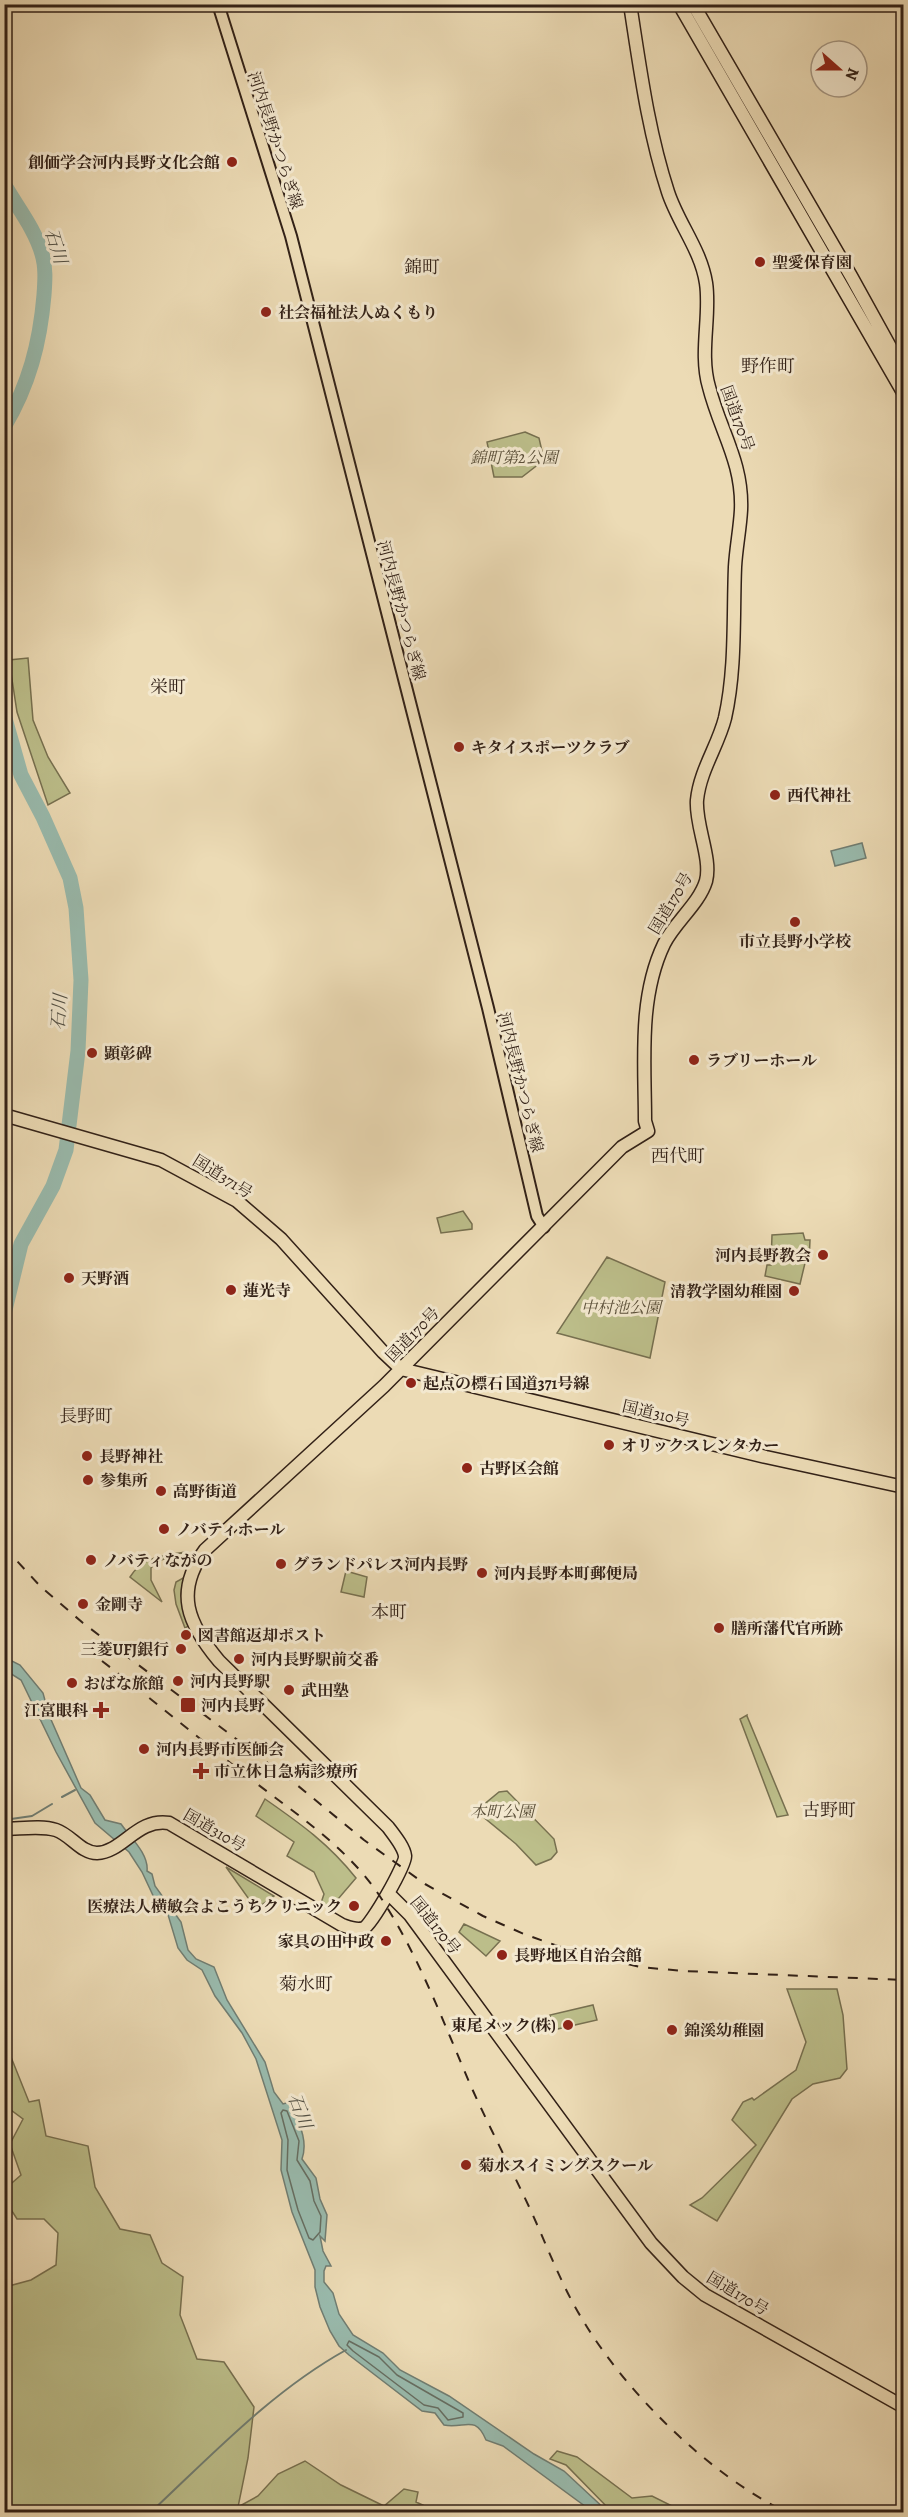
<svg xmlns="http://www.w3.org/2000/svg" width="908" height="2517" font-family="Alegreya,'Noto Serif JP',serif">
<rect width="100%" height="100%" fill="#ecdbb5"/>
<filter id="stains"><feTurbulence type="fractalNoise" baseFrequency=".00333" numOctaves="4"/><feColorMatrix values="0 0 0 0 .2 0 0 0 0 .09 0 0 0 0 .02 0 0 0 .5 -.17"/></filter>
<radialGradient id="worn" r=".72"><stop offset=".6" stop-color="#630" stop-opacity="0"/><stop offset="1" stop-color="#630" stop-opacity=".3"/></radialGradient>
<path fill="#bcbe8a" stroke="#777050" stroke-width="1.5" d="M525 432 539 438 544 460 522 477H494L487 442Z
M28 658 33 720 48 757 70 793 48 805 17 712 9 660Z
M463 1211 472 1224V1229L441 1233 437 1218Z
M803 1233 805 1240H810L809 1262 805 1263 800 1284 765 1276 767 1265H771L772 1235Z
M607 1257 665 1282 650 1358 557 1333Z
M185 1552 158 1561 151 1568V1580L162 1602 130 1577C143 1556 163 1556 185 1552Z
M346 1571 367 1577 364 1597 341 1592Z
M185 1577 181 1594 188 1626 185 1628 176 1604 174 1590 176 1582Z
M747 1715V1716L788 1815 777 1817 740 1719Z
M507 1791 554 1839 557 1852 551 1859 536 1865 516 1844 476 1811 499 1792Z
M265 1799C301 1824 329 1844 356 1878L338 1899 335 1913 320 1906 324 1894 314 1872 287 1856 294 1842 256 1816Z
M226 1867 274 1896 256 1909Z
M464 1924 500 1941 486 1956 459 1932Z
M787 1989H837L843 2015 847 2069 840 2078 813 2084 792 2099 717 2221 690 2205 702 2198 756 2145 732 2120 743 2102 752 2098 754 2100 796 2070 806 2042Z
M593 2005 597 2020 553 2030 550 2015Z
M11 2057 29 2102 39 2100 46 2136 88 2146 95 2187 120 2229 150 2235 162 2263 183 2277 180 2315 197 2359 224 2362 254 2407 248 2458 238 2507 258 2496 278 2474 305 2461 341 2485 384 2506 404 2489 418 2492 416 2502 438 2512H5V2292L9 2286 31 2280 56 2265 58 2233 44 2219H17L5 2200V2189L21 2175 10 2144 23 2119 11 2110 5 2084V2062Z
M557 2451 577 2457 632 2498 652 2496 684 2512H612L566 2465 550 2459Z"/>
<path fill="#99bbae" stroke="#707d72" stroke-width="1.5" d="M862 843 866 858 835 866 831 851Z
M4 1657 20 1665 43 1693 49 1715 81 1788 90 1795 105 1820 121 1824C130 1837 149 1854 147 1871L152 1874 155 1886 181 1922 188 1950 196 1959 214 1967 227 2000 265 2062 274 2092 283 2104 290 2102C297 2120 309 2139 302 2159L316 2178 320 2199 327 2215 325 2241 320 2236 323 2251 331 2266H326L324 2271V2282L333 2293 339 2314 353 2335 383 2353 400 2370 449 2396 534 2454 564 2471 608 2512H593L503 2446 486 2440C475 2414 465 2429 444 2425L435 2413 422 2411 349 2355 339 2346 330 2331 320 2307 315 2287V2270L292 2212 281 2170 282 2140 256 2059 242 2033 215 1996 202 1970 187 1960 178 1948 166 1908 158 1906 142 1872 129 1852 95 1823 56 1752 21 1680 5 1670Z"/>
<g fill="none" stroke-linecap="round" stroke-linejoin="round">
<path stroke="#666e62" stroke-width="1.5" d="M283 2110 287 2111 299 2141 297 2160 310 2181 314 2201 321 2216 320 2232 313 2240 309 2238 298 2210 287 2170 288 2140 281 2113Z
M349 2341 379 2357 397 2375 463 2413V2417L448 2420 438 2408 424 2405 353 2351 347 2345Z"/>
<path stroke="#707d72" stroke-width="2" d="M62 1797 75 1790
M4 1820 32 1816 52 1804
M151 2512C212 2455 272 2391 346 2350"/>
<path stroke="#99bbae" stroke-width="15" d="M4 184C17 207 35 229 42 254 46 267 45 281 44 295 40 343 29 385 4 427
M4 715 21 775 43 817 70 878 76 908 81 980 78 1051 66 1150 53 1186 21 1244 4 1314"/>
<defs>
<path id="major" d="M218 4 291 236 488 1008 537 1216 544 1227"/>
<path id="highway" d="M679 4 904 394
M693 4 851 276 904 372
M4 1115 161 1160 237 1201 281 1239 383 1352 401 1369 766 1457 904 1487
M4 1829C20 1829 41 1825 56 1830 71 1835 81 1853 97 1853 123 1852 137 1818 169 1823L342 1925C348 1927 357 1931 364 1928 372 1924 406 1864 405 1856 404 1847 394 1835 388 1827L219 1661C188 1624 174 1592 205 1550L384 1386 622 1147 648 1131 645 1121C645 1063 638 998 664 944 675 922 699 904 706 881 712 858 695 825 697 800 700 770 718 746 725 718 736 669 733 617 735 567 736 548 740 529 741 510 743 462 720 431 709 387 699 353 711 315 706 283 701 250 678 223 668 192 648 131 640 68 630 4
M388 1893 410 1915 651 2243 683 2277 705 2295 904 2407"/>
</defs>
<use href="#major" stroke="#322117" stroke-width="14"/>
<use href="#highway" stroke="#322117" stroke-width="15"/>
<use href="#major" stroke="#ecdbb5" stroke-width="10"/>
<use href="#highway" stroke="#ecdbb5" stroke-width="12"/>
<path stroke="#322117" stroke-width="2" stroke-dasharray="10 10" stroke-linecap="butt" d="M4 1547 41 1587 83 1623 297 1785 364 1840 425 1884 483 1916 524 1934 569 1950 640 1967 683 1971 904 1980
M102 1661C153 1700 202 1741 252 1780 296 1814 345 1846 377 1892 417 1951 442 2019 470 2084 489 2127 511 2168 531 2211 548 2248 562 2287 584 2322 628 2395 710 2475 786 2512"/>
</g>
<g fill="#8f2418" stroke="#f3e8cf" stroke-width="2">
<circle cx="232" cy="162" r="6"/>
<circle cx="760" cy="262" r="6"/>
<circle cx="266" cy="312" r="6"/>
<circle cx="459" cy="747" r="6"/>
<circle cx="775" cy="795" r="6"/>
<circle cx="795" cy="922" r="6"/>
<circle cx="92" cy="1053" r="6"/>
<circle cx="694" cy="1060" r="6"/>
<circle cx="823" cy="1255" r="6"/>
<circle cx="69" cy="1278" r="6"/>
<circle cx="231" cy="1290" r="6"/>
<circle cx="794" cy="1291" r="6"/>
<circle cx="411" cy="1383" r="6"/>
<circle cx="609" cy="1445" r="6"/>
<circle cx="87" cy="1456" r="6"/>
<circle cx="467" cy="1468" r="6"/>
<circle cx="88" cy="1480" r="6"/>
<circle cx="161" cy="1491" r="6"/>
<circle cx="164" cy="1529" r="6"/>
<circle cx="91" cy="1560" r="6"/>
<circle cx="281" cy="1564" r="6"/>
<circle cx="482" cy="1573" r="6"/>
<circle cx="83" cy="1604" r="6"/>
<circle cx="719" cy="1628" r="6"/>
<circle cx="186" cy="1635" r="6"/>
<circle cx="181" cy="1649" r="6"/>
<circle cx="239" cy="1659" r="6"/>
<circle cx="178" cy="1681" r="6"/>
<circle cx="72" cy="1683" r="6"/>
<circle cx="289" cy="1690" r="6"/>
<rect x="180" y="1697" width="16" height="16" rx="3"/>
<path d="M98 1701h6v6h6v6h-6v6h-6v-6h-6v-6h6z"/>
<circle cx="144" cy="1749" r="6"/>
<path d="M198 1762h6v6h6v6h-6v6h-6v-6h-6v-6h6z"/>
<circle cx="354" cy="1906" r="6"/>
<circle cx="386" cy="1941" r="6"/>
<circle cx="502" cy="1955" r="6"/>
<circle cx="568" cy="2025" r="6"/>
<circle cx="672" cy="2030" r="6"/>
<circle cx="466" cy="2165" r="6"/>
</g>
<g text-anchor="middle" stroke-width="6" stroke-linejoin="round" paint-order="stroke">
<g font-size="16" fill="#322117" stroke="#f3e8cf">
<text transform="translate(276 140) rotate(72)" y="6">河内長野かつらぎ線</text>
<text transform="translate(738 418) rotate(70)" y="6">国道170号</text>
<text transform="translate(402 610) rotate(75)" y="6">河内長野かつらぎ線</text>
<text transform="translate(670 903) rotate(-59)" y="6">国道170号</text>
<text transform="translate(521 1082) rotate(76)" y="6">河内長野かつらぎ線</text>
<text transform="translate(223 1176) rotate(32)" y="6">国道371号</text>
<text transform="translate(412 1334) rotate(-46)" y="6">国道170号</text>
<text transform="translate(656 1413) rotate(13)" y="6">国道310号</text>
<text transform="translate(215 1830) rotate(30)" y="6">国道310号</text>
<text transform="translate(436 1925) rotate(51)" y="6">国道170号</text>
<text transform="translate(738 2293) rotate(31)" y="6">国道170号</text>
</g>
<g font-size="16" font-weight="bold" fill="#322117" stroke="#f3e8cf" text-anchor="start">
<text x="220" y="168" text-anchor="end">創価学会河内長野文化会館</text>
<text x="772" y="268">聖愛保育園</text>
<text x="278" y="318">社会福祉法人ぬくもり</text>
<text x="471" y="753">キタイスポーツクラブ</text>
<text x="787" y="801">西代神社</text>
<text x="795" y="947" text-anchor="middle">市立長野小学校</text>
<text x="104" y="1059">顕彰碑</text>
<text x="706" y="1066">ラブリーホール</text>
<text x="811" y="1261" text-anchor="end">河内長野教会</text>
<text x="81" y="1284">天野酒</text>
<text x="243" y="1296">蓮光寺</text>
<text x="782" y="1297" text-anchor="end">清教学園幼稚園</text>
<text x="423" y="1389">起点の標石 国道371号線</text>
<text x="621" y="1451">オリックスレンタカー</text>
<text x="99" y="1462">長野神社</text>
<text x="479" y="1474">古野区会館</text>
<text x="100" y="1486">参集所</text>
<text x="173" y="1497">高野街道</text>
<text x="176" y="1535">ノバティホール</text>
<text x="103" y="1566">ノバティながの</text>
<text x="293" y="1570">グランドパレス河内長野</text>
<text x="494" y="1579">河内長野本町郵便局</text>
<text x="95" y="1610">金剛寺</text>
<text x="731" y="1634">膳所藩代官所跡</text>
<text x="198" y="1641">図書館返却ポスト</text>
<text x="169" y="1655" text-anchor="end">三菱UFJ銀行</text>
<text x="251" y="1665">河内長野駅前交番</text>
<text x="190" y="1687">河内長野駅</text>
<text x="84" y="1689">おばな旅館</text>
<text x="301" y="1696">武田塾</text>
<text x="201" y="1711">河内長野</text>
<text x="88" y="1716" text-anchor="end">江富眼科</text>
<text x="156" y="1755">河内長野市医師会</text>
<text x="214" y="1777">市立休日急病診療所</text>
<text x="342" y="1912" text-anchor="end">医療法人横敏会よこうちクリニック</text>
<text x="374" y="1947" text-anchor="end">家具の田中政</text>
<text x="514" y="1961">長野地区自治会館</text>
<text x="556" y="2031" text-anchor="end">東尾メック(株)</text>
<text x="684" y="2036">錦溪幼稚園</text>
<text x="478" y="2171">菊水スイミングスクール</text>
</g>
<g font-size="16" font-style="italic" fill="#5b503a" stroke="#f3e8cf">
<text x="514" y="463">錦町第2公園</text>
<text x="621" y="1313">中村池公園</text>
<text x="502" y="1817">本町公園</text>
</g>
<g font-size="18" font-style="italic" fill="#514f44" stroke="#f3e8cf">
<text transform="translate(56 246) rotate(73)" y="6">石川</text>
<text transform="translate(59 1012) rotate(-85)" y="6">石川</text>
<text transform="translate(300 2111) rotate(69)" y="6">石川</text>
</g>
<g font-size="18" fill="#322117" stroke="#f3e8cf">
<text x="422" y="273">錦町</text>
<text x="768" y="372">野作町</text>
<text x="168" y="693">栄町</text>
<text x="678" y="1162">西代町</text>
<text x="86" y="1422">長野町</text>
<text x="389" y="1618">本町</text>
<text x="829" y="1816">古野町</text>
<text x="306" y="1990">菊水町</text>
</g>
</g>
<rect width="908" height="2517" fill="none" stroke="#ecdbb5" stroke-width="24"/>
<rect x="6" y="6" width="896" height="2505" fill="none" stroke="#322117" stroke-width="3"/>
<rect x="12" y="12" width="884" height="2493" fill="none" stroke="#322117" stroke-width="1.5"/>
<g transform="translate(839 69) rotate(111)"><circle r="28" fill="#f3e8cf" stroke="#a69885" stroke-width="1.5"/>
<path d="M0-4.5L10 22L0 15L-10 22Z" fill="#8f2418"/>
<text y="-9" font-size="16" font-weight="bold" text-anchor="middle" fill="#322117">N</text>
</g>
<rect width="100%" height="100%" filter="url(#stains)"/>
<rect width="100%" height="100%" fill="url(#worn)"/>
</svg>
